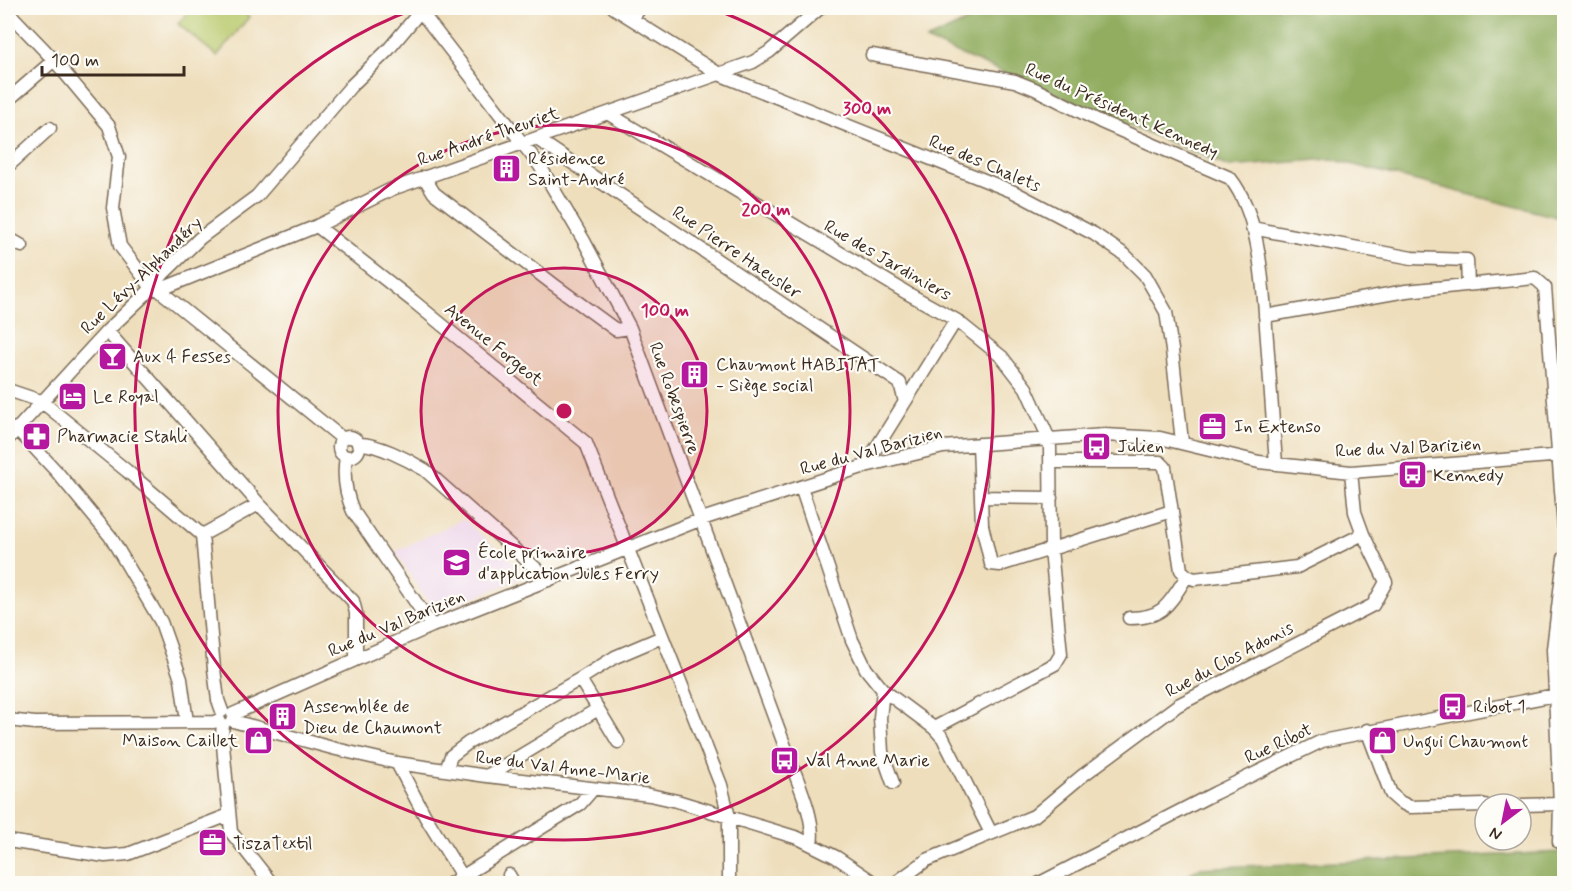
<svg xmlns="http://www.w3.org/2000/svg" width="1572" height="891" font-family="Mynerve,sans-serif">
<rect width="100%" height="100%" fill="#fdfcf7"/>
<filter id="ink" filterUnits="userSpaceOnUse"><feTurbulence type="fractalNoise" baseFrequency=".0167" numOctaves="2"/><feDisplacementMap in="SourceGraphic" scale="12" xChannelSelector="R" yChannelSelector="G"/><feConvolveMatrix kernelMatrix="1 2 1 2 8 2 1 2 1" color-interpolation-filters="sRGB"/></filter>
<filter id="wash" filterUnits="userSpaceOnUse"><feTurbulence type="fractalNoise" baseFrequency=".008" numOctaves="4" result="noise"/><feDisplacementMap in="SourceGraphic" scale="24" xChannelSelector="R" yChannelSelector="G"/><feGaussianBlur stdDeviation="1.35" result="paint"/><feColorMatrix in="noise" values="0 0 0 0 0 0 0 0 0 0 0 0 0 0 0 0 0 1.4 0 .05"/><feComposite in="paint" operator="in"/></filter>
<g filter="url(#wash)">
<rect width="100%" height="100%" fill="#eedebc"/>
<path fill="#ecd1e9" d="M463 519 524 572 522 578 442 610 440 607 431 606 395 552Z"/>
<path fill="#b8c96c" stroke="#7a7a45" stroke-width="1.5" d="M192 8H238L249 17 217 56 178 24Z"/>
<path fill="#92ad60" stroke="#666c3f" stroke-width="1.5" d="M996 8H1564V219L1331 159 1229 167 926 40Z
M1564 852V883H1173L1199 868Z"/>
</g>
<g filter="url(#ink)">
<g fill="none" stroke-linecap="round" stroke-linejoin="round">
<defs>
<path id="minor" d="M418 8 540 166 584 241 630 328 790 760C798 783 816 820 811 844
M614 8 721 75 1014 192 1094 234 1125 255 1145 275 1166 312 1172 350 1182 442
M8 12 54 60 109 126 119 157 113 208 120 246 152 288
M632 19 640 8
M872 55 1015 81 1035 89 1101 122 1230 178C1262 218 1263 291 1267 340 1270 382 1273 423 1276 464
M8 100 54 60
M609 114 907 293 956 320 1002 357 1026 388 1049 439 1050 448 1051 549 1061 654 1055 664 934 728
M537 139 900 383 905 402
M8 166 50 128
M424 177 434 193 553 284 616 330 630 328
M317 226 413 301 586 443 721 785 729 817V884
M1252 228 1412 258 1467 260 1468 285
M8 238 22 246
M154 288 159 290 343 439
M159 290 317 226 392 189 753 62 769 52 820 8
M1265 316 1406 291 1535 278 1545 287 1564 528
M107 331 259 504 353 601 356 613V658
M8 390 41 401 127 471 202 535 214 669 218 700 222 711
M16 428 57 472 110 536 161 622 181 679 187 722
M339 447a10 10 0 1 1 20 0a10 10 0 1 1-20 0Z
M8 439 107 331 152 288 163 274 200 238 257 196 351 86 388 50 423 8
M358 444C376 443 409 460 425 470L549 580
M979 444 982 525 991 564 1000 565 1172 511
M346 457C343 475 346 495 353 511L432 626
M1051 462H1160L1165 467 1181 570 1187 576 1194 579 1297 567 1363 534
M865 466 956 320
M801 487 852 640 866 669 883 690 934 728 943 738 991 833
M981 497 1051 498
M202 535 259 504
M1129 618C1164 618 1169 604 1187 576
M580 679 618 742
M883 690 880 718 882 752 893 783
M233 714 432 626 702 519 865 466 943 447 1104 435 1160 438 1259 462 1351 472 1564 455
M8 720 35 723 214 722 219 720
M233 721 336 749 397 763 487 776 650 795 677 801 798 838 836 857 876 884
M223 725 222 734 231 832 272 884
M1367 730 1391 794 1400 802 1410 807 1485 805
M397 763 425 816 462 876
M446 770 451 756 468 743 580 679 615 657 662 637
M487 776 598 709
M1521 805 1560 804
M8 841 105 856 128 854 229 815
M1559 842 1560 804 1553 649 1564 558
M509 875 514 884
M450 884 580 804 593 789
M894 884 927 860 1034 816 1082 776 1178 705 1373 605 1386 582 1363 534 1355 512 1351 472
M1038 884 1215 793 1322 741 1555 695"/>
</defs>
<use href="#minor" stroke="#7a6955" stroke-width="15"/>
<use href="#minor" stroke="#fff" stroke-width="12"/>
</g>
</g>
<circle cx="564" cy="411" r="143" fill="#c2185b" fill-opacity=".12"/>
<g fill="none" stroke="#c2185b" stroke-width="3">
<circle cx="564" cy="411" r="143"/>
<circle cx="564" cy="411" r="286"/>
<path d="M711 8A429 429 0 1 1 417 8"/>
</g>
<defs>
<symbol id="building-square" viewBox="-11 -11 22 22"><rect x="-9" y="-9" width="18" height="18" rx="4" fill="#b5179e" stroke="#fdfcf7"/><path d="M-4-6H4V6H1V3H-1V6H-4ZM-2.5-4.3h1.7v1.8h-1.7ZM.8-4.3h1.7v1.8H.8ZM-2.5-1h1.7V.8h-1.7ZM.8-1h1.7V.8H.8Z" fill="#fff"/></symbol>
<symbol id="bar-square" viewBox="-11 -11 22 22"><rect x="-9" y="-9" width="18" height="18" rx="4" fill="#b5179e" stroke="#fdfcf7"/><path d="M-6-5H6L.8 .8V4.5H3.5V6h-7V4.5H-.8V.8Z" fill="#fff"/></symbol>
<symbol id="hotel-square" viewBox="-11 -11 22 22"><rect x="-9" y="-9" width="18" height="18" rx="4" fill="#b5179e" stroke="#fdfcf7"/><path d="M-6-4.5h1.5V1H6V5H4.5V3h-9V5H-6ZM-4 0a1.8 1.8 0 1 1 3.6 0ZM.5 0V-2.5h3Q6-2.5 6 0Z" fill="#fff"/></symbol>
<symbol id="office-square" viewBox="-11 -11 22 22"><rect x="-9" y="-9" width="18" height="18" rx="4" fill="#b5179e" stroke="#fdfcf7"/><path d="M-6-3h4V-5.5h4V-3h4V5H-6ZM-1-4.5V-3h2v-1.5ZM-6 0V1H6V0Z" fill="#fff"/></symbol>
<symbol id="pharmacy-square" viewBox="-11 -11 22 22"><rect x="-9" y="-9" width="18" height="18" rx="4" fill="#b5179e" stroke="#fdfcf7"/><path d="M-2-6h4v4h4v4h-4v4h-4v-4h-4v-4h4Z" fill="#fff"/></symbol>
<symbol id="bus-square" viewBox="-11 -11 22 22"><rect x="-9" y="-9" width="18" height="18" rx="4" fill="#b5179e" stroke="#fdfcf7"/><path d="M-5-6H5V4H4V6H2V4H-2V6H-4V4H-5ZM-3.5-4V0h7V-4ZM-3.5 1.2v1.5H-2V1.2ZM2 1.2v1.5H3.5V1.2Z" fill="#fff"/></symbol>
<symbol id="school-square" viewBox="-11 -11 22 22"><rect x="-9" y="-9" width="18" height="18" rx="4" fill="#b5179e" stroke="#fdfcf7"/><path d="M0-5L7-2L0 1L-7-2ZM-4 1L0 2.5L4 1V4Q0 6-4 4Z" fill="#fff"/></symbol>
<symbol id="shop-square" viewBox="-11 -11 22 22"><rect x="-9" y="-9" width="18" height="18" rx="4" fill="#b5179e" stroke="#fdfcf7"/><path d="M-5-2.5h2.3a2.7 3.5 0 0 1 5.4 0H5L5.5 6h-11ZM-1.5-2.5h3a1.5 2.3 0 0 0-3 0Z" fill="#fff"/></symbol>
</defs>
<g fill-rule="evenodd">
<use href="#building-square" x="490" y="152" width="33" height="33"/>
<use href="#bar-square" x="96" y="340" width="33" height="33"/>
<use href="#building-square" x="678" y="358" width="33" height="33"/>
<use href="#hotel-square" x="56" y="380" width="33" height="33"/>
<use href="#office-square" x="1196" y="410" width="33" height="33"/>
<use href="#pharmacy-square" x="20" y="420" width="33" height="33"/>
<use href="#bus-square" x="1080" y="430" width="33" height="33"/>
<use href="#bus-square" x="1396" y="458" width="33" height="33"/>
<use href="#school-square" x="440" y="546" width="33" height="33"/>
<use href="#bus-square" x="1436" y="690" width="33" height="33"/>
<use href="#building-square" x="266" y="700" width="33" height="33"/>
<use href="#shop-square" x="242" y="724" width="33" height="33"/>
<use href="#shop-square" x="1366" y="724" width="33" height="33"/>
<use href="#bus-square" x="768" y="744" width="33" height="33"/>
<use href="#office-square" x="196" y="826" width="33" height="33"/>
</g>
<g text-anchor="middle" stroke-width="4.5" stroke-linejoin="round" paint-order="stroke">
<g font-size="18" fill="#3b2a1e" stroke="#fdfcf7">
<text transform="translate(1122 110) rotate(24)" y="6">Rue du Président Kennedy</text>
<text transform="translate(488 136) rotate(-19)" y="6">Rue André Theuriet</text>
<text transform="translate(985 163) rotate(23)" y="6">Rue des Chalets</text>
<text transform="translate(737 252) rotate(34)" y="6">Rue Pierre Haeusler</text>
<text transform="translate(888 260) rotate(30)" y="6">Rue des Jardiniers</text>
<text transform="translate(141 275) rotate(-44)" y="6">Rue Lévy-Alphandéry</text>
<text transform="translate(494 344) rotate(39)" y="6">Avenue Forgeot</text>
<text transform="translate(675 398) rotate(70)" y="6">Rue Robespierre</text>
<text transform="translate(1408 447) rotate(-3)" y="6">Rue du Val Barizien</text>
<text transform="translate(871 450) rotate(-15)" y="6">Rue du Val Barizien</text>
<text transform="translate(396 623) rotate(-23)" y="6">Rue du Val Barizien</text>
<text transform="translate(1229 659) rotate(-28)" y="6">Rue du Clos Adonis</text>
<text transform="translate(1278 743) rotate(-25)" y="6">Rue Ribot</text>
<text transform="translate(563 767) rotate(7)" y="6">Rue du Val Anne-Marie</text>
</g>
<g font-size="18" fill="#3b2a1e" stroke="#fdfcf7" text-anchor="start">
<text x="528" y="164">Résidence<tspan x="528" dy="21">Saint-André</tspan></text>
<text x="133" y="362">Aux 4 Fesses</text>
<text x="716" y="370">Chaumont HABITAT<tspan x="716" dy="21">- Siège social</tspan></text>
<text x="93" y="402">Le Royal</text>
<text x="1234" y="432">In Extenso</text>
<text x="57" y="442">Pharmacie Stahli</text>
<text x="1117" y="452">Julien</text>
<text x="1433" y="481">Kennedy</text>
<text x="478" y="558">École primaire<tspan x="478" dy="21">d'application Jules Ferry</tspan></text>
<text x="303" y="712">Assemblée de<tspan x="303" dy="21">Dieu de Chaumont</tspan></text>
<text x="1473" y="712">Ribot 1</text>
<text x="238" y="746" text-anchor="end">Maison Caillet</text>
<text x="1403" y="747">Ungui Chaumont</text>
<text x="806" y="766">Val Anne Marie</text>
<text x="233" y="849">TiszaTextil</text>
</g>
</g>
<circle cx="564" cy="411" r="9" fill="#c2185b" stroke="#fdfcf7" stroke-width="3"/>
<g font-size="18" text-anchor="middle" font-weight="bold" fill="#c2185b" stroke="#fdfcf7" stroke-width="4.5" stroke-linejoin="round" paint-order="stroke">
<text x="867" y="114">300 m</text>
<text x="766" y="215">200 m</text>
<text x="665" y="316">100 m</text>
</g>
<rect width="1572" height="891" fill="none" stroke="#fdfcf7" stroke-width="30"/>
<g transform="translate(1503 822) rotate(212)"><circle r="28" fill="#fdfcf7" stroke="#afa8a0" stroke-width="1.5"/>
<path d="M0-4.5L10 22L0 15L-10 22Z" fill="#b5179e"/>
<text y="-9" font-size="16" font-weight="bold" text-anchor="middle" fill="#3b2a1e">N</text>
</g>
<path d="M42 66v9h142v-9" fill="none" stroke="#3b2a1e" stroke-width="3"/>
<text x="51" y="66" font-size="18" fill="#3b2a1e" stroke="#fdfcf7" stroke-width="4.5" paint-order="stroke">100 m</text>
</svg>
